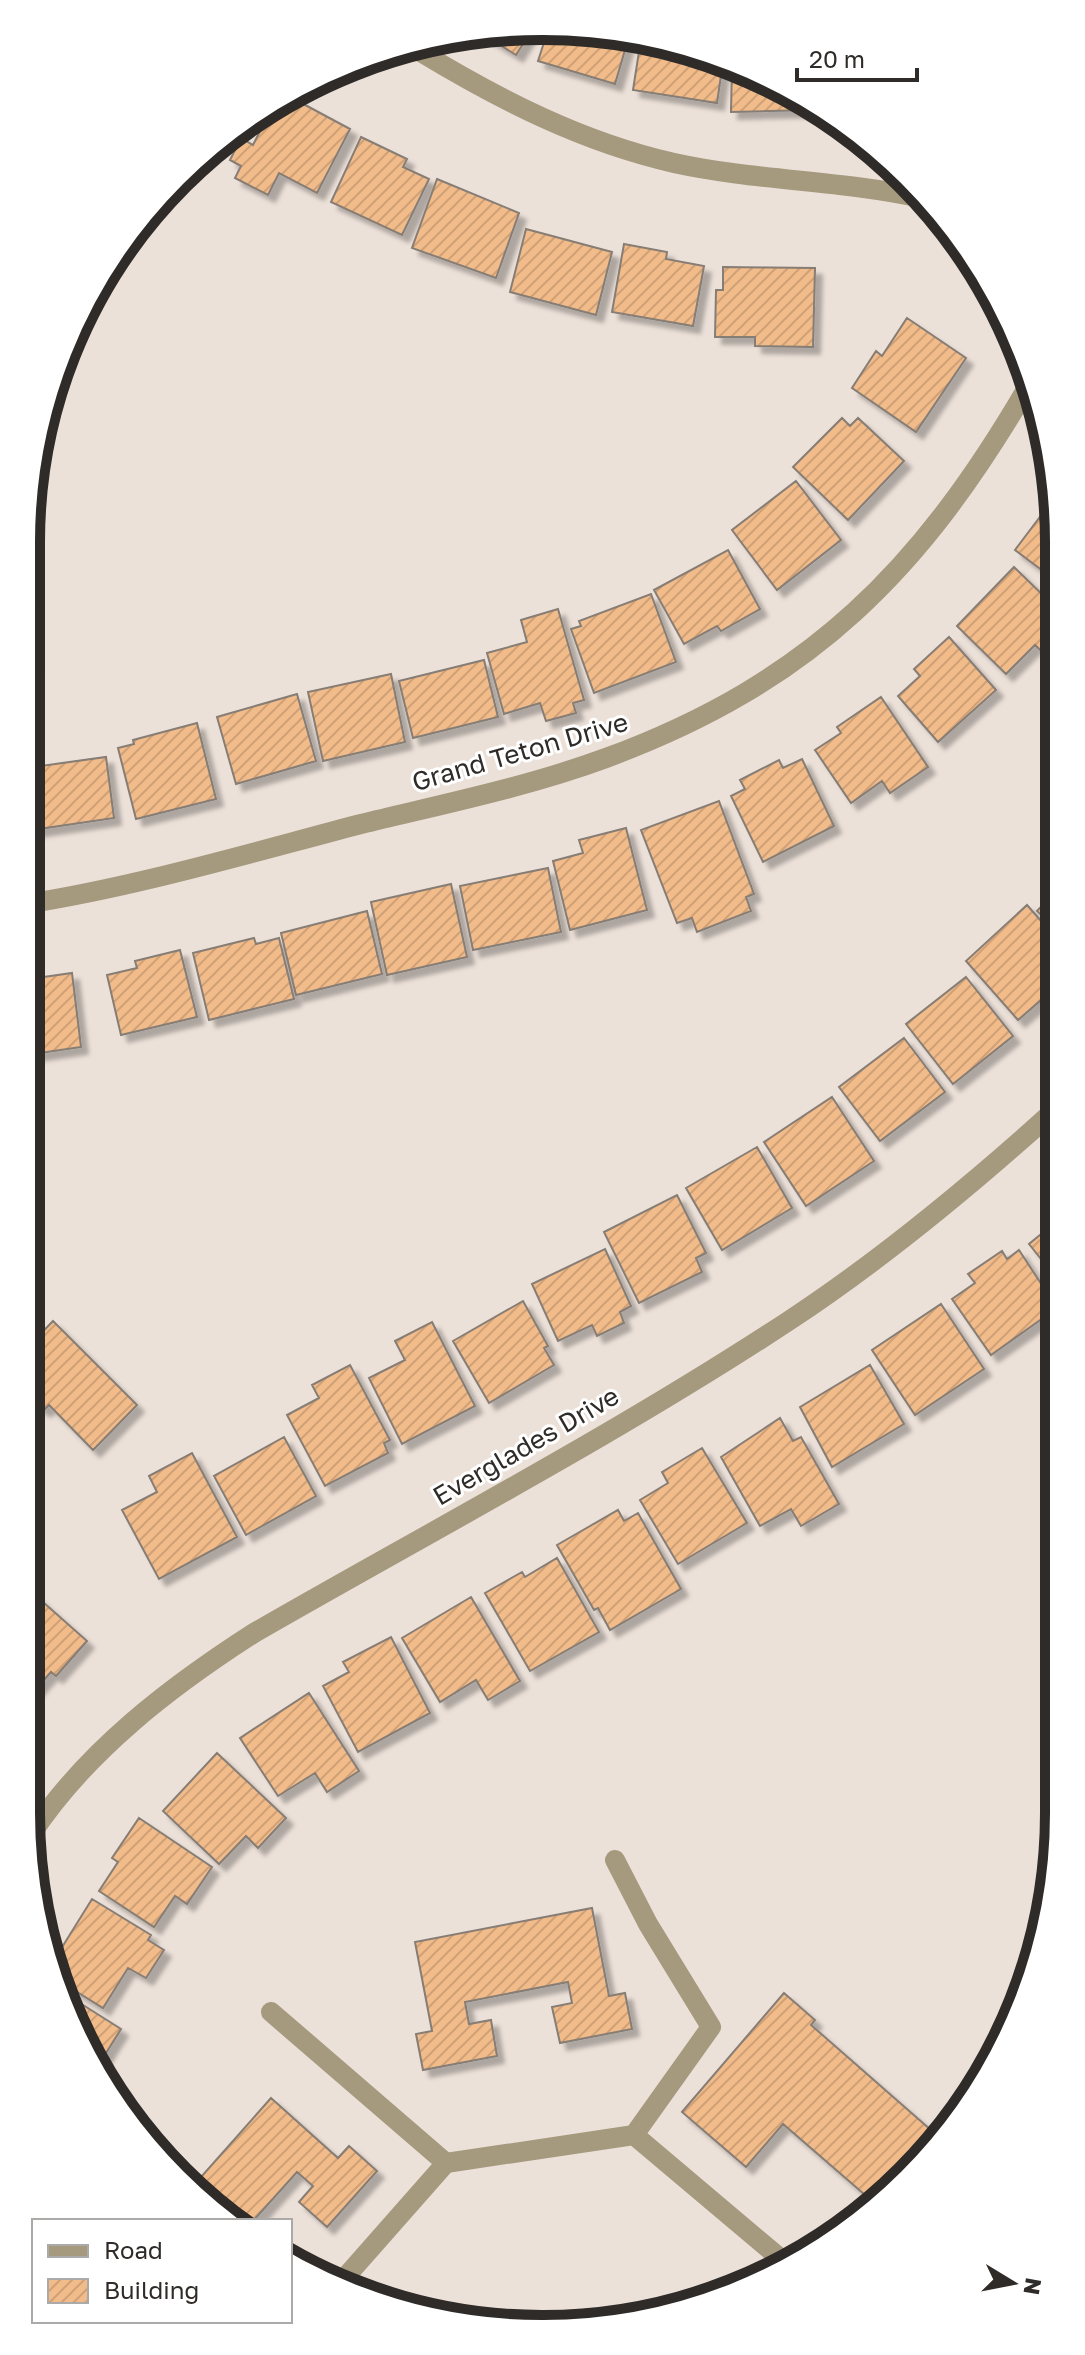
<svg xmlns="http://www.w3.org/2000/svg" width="1085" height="2355" font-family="'Golos Text',sans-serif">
<defs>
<pattern id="building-hatch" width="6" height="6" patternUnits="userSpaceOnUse" patternTransform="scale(2)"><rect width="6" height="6" fill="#f2bb8a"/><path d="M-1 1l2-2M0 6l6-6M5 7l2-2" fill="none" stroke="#d0a177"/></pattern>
<filter id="shadow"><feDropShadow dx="7" dy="7" stdDeviation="2" flood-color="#0004"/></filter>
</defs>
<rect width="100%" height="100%" fill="#ece1d9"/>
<path fill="url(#building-hatch)" stroke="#867d75" stroke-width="2" filter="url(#shadow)" d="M549 27 627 43 615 84 538 61Z
M533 28 516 55 487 37Z
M640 45 723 62 717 103 633 90Z
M732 64 813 107 812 110 731 112Z
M294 99 350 129 317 193 279 173 268 195 235 178 241 166 230 160 241 138 253 145 267 117Z
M361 137 407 159 403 167 429 179 402 235 331 202Z
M437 179 519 213 496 278 412 248Z
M526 229 612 252 596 315 510 292Z
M624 244 667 252 666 259 704 266 693 326 612 312Z
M723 267 815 268 813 347 755 346V337H715L716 290H723Z
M907 318 966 358 916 432 852 388 876 351 882 356Z
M842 418 850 426 858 418 904 461 848 520 793 467Z
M796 481 841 540 777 590 732 530Z
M1055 496V529L1039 518Z
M1039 518 1055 529V580L1015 550Z
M728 550 760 609 721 631 717 626 684 644 654 590Z
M1014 567 1055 607V658L1052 661 1035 645 1006 674 957 626Z
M651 594 676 662 594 693 571 629 581 626 579 621Z
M558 609 584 700 573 703 576 713 546 721 540 703 504 714 487 653 527 642 521 620Z
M949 637 996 690 938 742 898 696 920 676 914 669Z
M484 660 498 717 413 738 399 681Z
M391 674 405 742 323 761 308 692Z
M297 694 316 761 236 784 217 717Z
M881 697 928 767 890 793 882 781 851 803 815 750 841 733 837 727Z
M197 723 216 799 136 819 118 748 134 744 133 740Z
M106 757 114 818 32 830 26 768Z
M802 759 834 826 763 862 731 796 745 789 740 780 779 760 783 768Z
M719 801 754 894 746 897 751 911 697 932 692 918 677 923 641 830Z
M626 828 647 910 570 930 553 861 583 853 579 840Z
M548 868 561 932 473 950 460 886Z
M451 884 467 957 387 975 371 902Z
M1056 891V929L1037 911Z
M1027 905 1056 938V1005L1047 995 1018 1020 966 961Z
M367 911 382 974 296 995 281 933Z
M254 938 256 944 279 938 294 999 209 1020 193 953Z
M180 950 197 1017 121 1035 107 975 137 968 135 961Z
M72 973 81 1047 26 1055 29 979Z
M966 977 1013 1036 953 1084 906 1024Z
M904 1038 945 1092 880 1141 839 1087Z
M832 1097 874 1161 806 1206 764 1142Z
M757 1147 792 1208 722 1250 686 1188Z
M677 1195 706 1253 696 1258 702 1272 639 1303 604 1232Z
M1057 1221V1279L1029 1244Z
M605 1249 631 1306 620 1312 624 1323 597 1336 592 1325 558 1341 532 1284Z
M1019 1250 1057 1308 991 1355 952 1299 975 1283 968 1274 1002 1251 1007 1259Z
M523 1301 548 1346 544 1348 554 1365 489 1403 453 1341Z
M941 1304 984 1369 915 1415 872 1350Z
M53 1321 137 1405 93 1450 49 1405 44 1410 26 1398V1349Z
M432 1322 475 1406 402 1444 369 1378 405 1360 395 1341Z
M350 1365 390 1440 384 1443 388 1453 325 1486 287 1415 319 1398 312 1385Z
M870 1365 904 1424 832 1467 800 1407Z
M780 1418 793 1441 801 1437 839 1504 801 1526 791 1509 760 1526 721 1457Z
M284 1437 316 1496 246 1535 214 1476Z
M702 1448 747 1523 678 1564 640 1500 668 1483 662 1472Z
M192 1453 237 1537 159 1579 122 1510 157 1492 149 1476Z
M618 1510 624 1521 638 1513 681 1589 610 1630 598 1608 594 1610 557 1545Z
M557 1558 599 1632 530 1671 485 1593 522 1572 525 1577Z
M26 1587 87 1641 56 1676 51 1672 28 1698Z
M471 1597 520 1681 488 1700 476 1680 440 1702 402 1638Z
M391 1637 430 1713 358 1752 323 1686 349 1672 343 1662Z
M309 1693 359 1771 327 1792 315 1773 278 1796 240 1738Z
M217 1753 286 1818 258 1848 246 1836 219 1864 163 1811Z
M139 1818 212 1867 187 1904 175 1896 154 1927 99 1891 118 1862 112 1858Z
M92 1899 151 1935 148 1940 164 1950 146 1978 128 1968 103 2008 53 1977 51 1965Z
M592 1908 609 1996 625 1993 632 2029 560 2043 552 2007 572 2003 568 1982 465 2002 469 2024 491 2020 497 2056 423 2070 416 2034 432 2031 415 1942Z
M61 1991 121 2029 101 2061Z
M784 1993 815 2020 811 2025 940 2138 931 2153 872 2201 783 2124 746 2167 682 2112Z
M271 2098 338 2158 349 2146 377 2171 327 2227 299 2202 313 2186 297 2172 253 2221H237L194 2185Z"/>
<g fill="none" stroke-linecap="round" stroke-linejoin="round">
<path stroke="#a5997e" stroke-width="20" d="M271 2012 446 2163
M634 2135 788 2265
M342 2281 446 2163 634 2135 711 2027 648 1924 615 1860"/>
<path stroke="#a5997e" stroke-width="20" d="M419 51C500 100 582 142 674 163 756 181 840 180 922 198
M26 904C139 886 250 853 361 824 443 804 527 787 606 758 812 682 922 569 1030 383
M30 1836C86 1751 170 1687 254 1633 431 1531 615 1435 787 1322 883 1259 972 1185 1057 1108"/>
</g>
<g text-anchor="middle" stroke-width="6" stroke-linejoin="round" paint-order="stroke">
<g font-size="26" fill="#2f2b28" stroke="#fff">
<text transform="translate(520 752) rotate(-16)" y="9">Grand Teton Drive</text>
<text transform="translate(526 1446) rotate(-30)" y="9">Everglades Drive</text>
</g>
</g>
<path d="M0 0H1085V2355H0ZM542 40H543A502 502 0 0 1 1045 542V1813A502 502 0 0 1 543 2315H542A502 502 0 0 1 40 1813V542A502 502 0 0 1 542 40Z" fill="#fff" fill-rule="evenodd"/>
<path fill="none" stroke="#2f2b28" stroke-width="10" d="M542 40H543A502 502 0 0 1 1045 542V1813A502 502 0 0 1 543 2315H542A502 502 0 0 1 40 1813V542A502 502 0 0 1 542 40Z"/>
<rect x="32" y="2219" width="260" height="104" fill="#ffffff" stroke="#acaaa9" stroke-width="2"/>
<rect x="48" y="2245" width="40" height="12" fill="#a5997e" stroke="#acaaa9" stroke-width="2"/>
<text x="104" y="2259" font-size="24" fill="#2f2b28">Road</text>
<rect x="48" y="2279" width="40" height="24" fill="url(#building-hatch)" stroke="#acaaa9" stroke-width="2"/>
<text x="104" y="2299" font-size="24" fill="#2f2b28">Building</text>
<g transform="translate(1013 2283) rotate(100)" stroke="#ffffff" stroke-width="6" paint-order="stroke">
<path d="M0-6L14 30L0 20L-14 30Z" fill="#2f2b28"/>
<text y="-12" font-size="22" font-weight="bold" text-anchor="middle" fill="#2f2b28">N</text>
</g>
<path d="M797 68v12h120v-12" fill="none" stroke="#2f2b28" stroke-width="4"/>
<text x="809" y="68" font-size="24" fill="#2f2b28" stroke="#ffffff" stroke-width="6" paint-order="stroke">20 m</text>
</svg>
